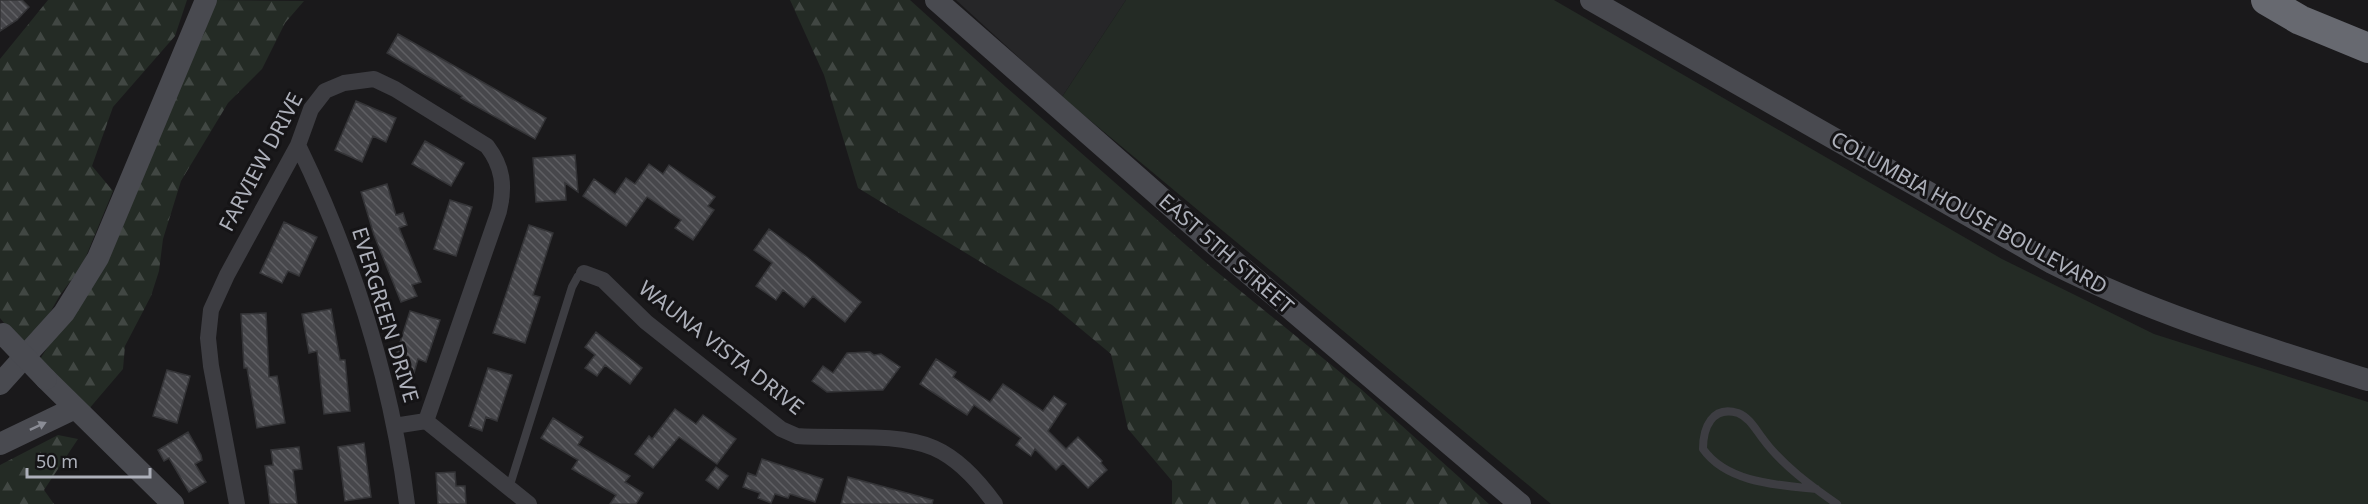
<svg xmlns="http://www.w3.org/2000/svg" width="2368" height="504" font-family="'Noto Sans',sans-serif">
<defs>
<pattern id="forest-firs" width="22" height="20" patternUnits="userSpaceOnUse" patternTransform="scale(1.5)"><rect width="22" height="20" fill="#242b25"/><path d="M5 1l3.5 6h-7zM16 11l3.5 6h-7z" fill="#414743"/></pattern>
<pattern id="building-back-hatch" width="6" height="6" patternUnits="userSpaceOnUse" patternTransform="scale(1.5)"><rect width="6" height="6" fill="#47474b"/><path d="M-1 5l2 2M0 0l6 6M5-1l2 2" fill="none" stroke="#5f5f63"/></pattern>
</defs>
<rect width="100%" height="100%" fill="#1a191b"/>
<path fill="#262628" d="M956 0H1126L1062 97Z"/>
<path fill="#242b25" d="M1126 0H1554L2002 259 2154 334 2368 402V504H1551L1062 97Z"/>
<path fill="url(#forest-firs)" d="M48 0H187L175 36 113 107 92 166 113 191 82 266 60 295 40 330 26 350 0 318V59Z
M216 0 304 1 285 23 262 69 228 103 181 181 163 239 159 271 151 296 125 346 123 369 88 410 40 359 60 328Z
M790 0H910L1006 87 1211 267 1362 390 1489 504H1172V481L1128 429 1111 354 1052 305 858 188 824 75Z
M58 435 78 439 44 490 54 504H0V465Z"/>
<path fill="url(#building-back-hatch)" stroke="#343437" stroke-width="1.5" d="M0 0H22L29 7 17 20 0 31Z
M398 34 546 118 535 139 461 98 462 96 387 53Z
M356 101 396 118 386 142 373 136 362 162 335 150Z
M425 141 464 163 451 186 412 164Z
M575 155 578 192 565 183 566 200 536 202 533 158Z
M649 164 663 174 669 165 715 197 708 206 714 210 693 240 675 228 681 220 647 197 626 226 583 196 594 179 615 194 626 178 635 184Z
M387 184 396 215 403 213 407 225 399 228 421 282 412 285 417 296 401 302 374 235 361 192Z
M450 200 472 207 456 256 434 249Z
M284 222 317 237 299 276 288 271 282 283 260 273Z
M529 225 553 233 533 295 540 297 525 343 493 333Z
M769 229 807 257 861 302 845 322 813 296 804 307 783 290 776 300 756 286 772 263 754 250Z
M331 309 340 360H345L350 411 324 414 317 351 309 353 302 314Z
M410 311 440 320 426 362 418 359 414 373 402 369 406 355 397 352Z
M266 313 269 377 277 376 285 423 257 428 247 368H244L241 314Z
M596 332 642 368 630 384 605 365 597 376 585 368 595 355 585 347Z
M870 352 874 355 881 354 900 367 883 390 827 392 812 381 823 366 833 373 847 353Z
M936 359 956 372 953 377 990 402 1003 384 1043 411 1054 396 1066 404 1048 431 1066 449 1078 437 1102 461 1101 463 1107 470 1088 488 1063 463 1056 470 1035 449 1031 456 1016 445 1021 438 974 405 967 415 920 384Z
M488 368 512 375 497 421 486 417 482 431 469 426Z
M167 370 190 376 177 423 153 416Z
M675 409 696 424 703 415 736 439 717 464 679 437 653 468 635 454 649 436 652 439Z
M553 418 583 437 578 445 630 476 625 482 643 493 636 504H610L616 495 572 469 578 460 541 438Z
M188 432 201 455 202 460 195 464 206 482 189 492 169 458 164 461 158 450Z
M364 443 371 497 345 501 338 447Z
M299 447 302 469 293 470 297 504H270L265 466 273 465 271 450Z
M762 459 823 479 815 502 790 494 788 498 775 494 771 503 758 498 760 493 743 487 748 473 756 476Z
M716 467 728 476 718 489 706 480Z
M455 472 456 486H465L466 504H438L436 473Z
M848 477 933 500 932 504H841Z"/>
<g fill="none" stroke-linecap="round" stroke-linejoin="round">
<path stroke="#3d3d42" stroke-width="8" d="M509 488 572 287 578 276 584 273
M1816 489C1778 485 1727 483 1703 449 1703 428 1712 405 1738 413 1749 417 1756 430 1763 439 1782 465 1811 486 1837 504"/>
<path stroke="#3d3d42" stroke-width="16" d="M298 145C353 258 391 379 407 504
M584 273 603 280 646 322 781 429 797 436C838 439 898 432 934 448 959 459 980 483 995 504
M394 426 426 421 529 504
M237 504 211 366 208 338 211 310 227 275 298 145 311 109 325 91 344 83 374 79 395 89 487 146C503 167 505 186 499 211L426 421"/>
<path stroke="#494a50" stroke-width="22" d="M936 0 1207 238 1520 504
M1591 0 2052 263C2153 314 2260 346 2368 380
M46 379 173 504
M0 384 64 313 98 258 206 0
M0 444 75 408"/>
<path stroke="#676970" stroke-width="30" d="M2266 0 2300 20 2368 48"/>
<path stroke="#494a50" stroke-width="22" d="M3 334 46 379"/>
</g>
<defs><path id="oneway-solid" d="M-6-.8H1V-3.2L6.5 0L1 3.2V.8H-6Z" transform="scale(1.5)"/></defs>
<use fill="#8a8c95" href="#oneway-solid" transform="translate(38 426) rotate(-25)"/>
<g text-anchor="middle" stroke-width="6" stroke-linejoin="round" paint-order="stroke">
<g font-size="21" fill="#adb0ba" stroke="#151416">
<text transform="translate(261 162) rotate(-62)" y="7">FARVIEW DRIVE</text>
<text transform="translate(1969 213) rotate(29)" y="7">COLUMBIA HOUSE BOULEVARD</text>
<text transform="translate(1226 254) rotate(41)" y="7">EAST 5TH STREET</text>
<text transform="translate(385 315) rotate(73)" y="7">EVERGREEN DRIVE</text>
<text transform="translate(721 348) rotate(38)" y="7">WAUNA VISTA DRIVE</text>
</g>
</g>
<path d="M27 468v9h123v-9" fill="none" stroke="#adb0ba" stroke-width="3"/>
<text x="36" y="468" font-size="18" fill="#adb0ba" stroke="#151416" stroke-width="4.5" paint-order="stroke">50 m</text>
</svg>
